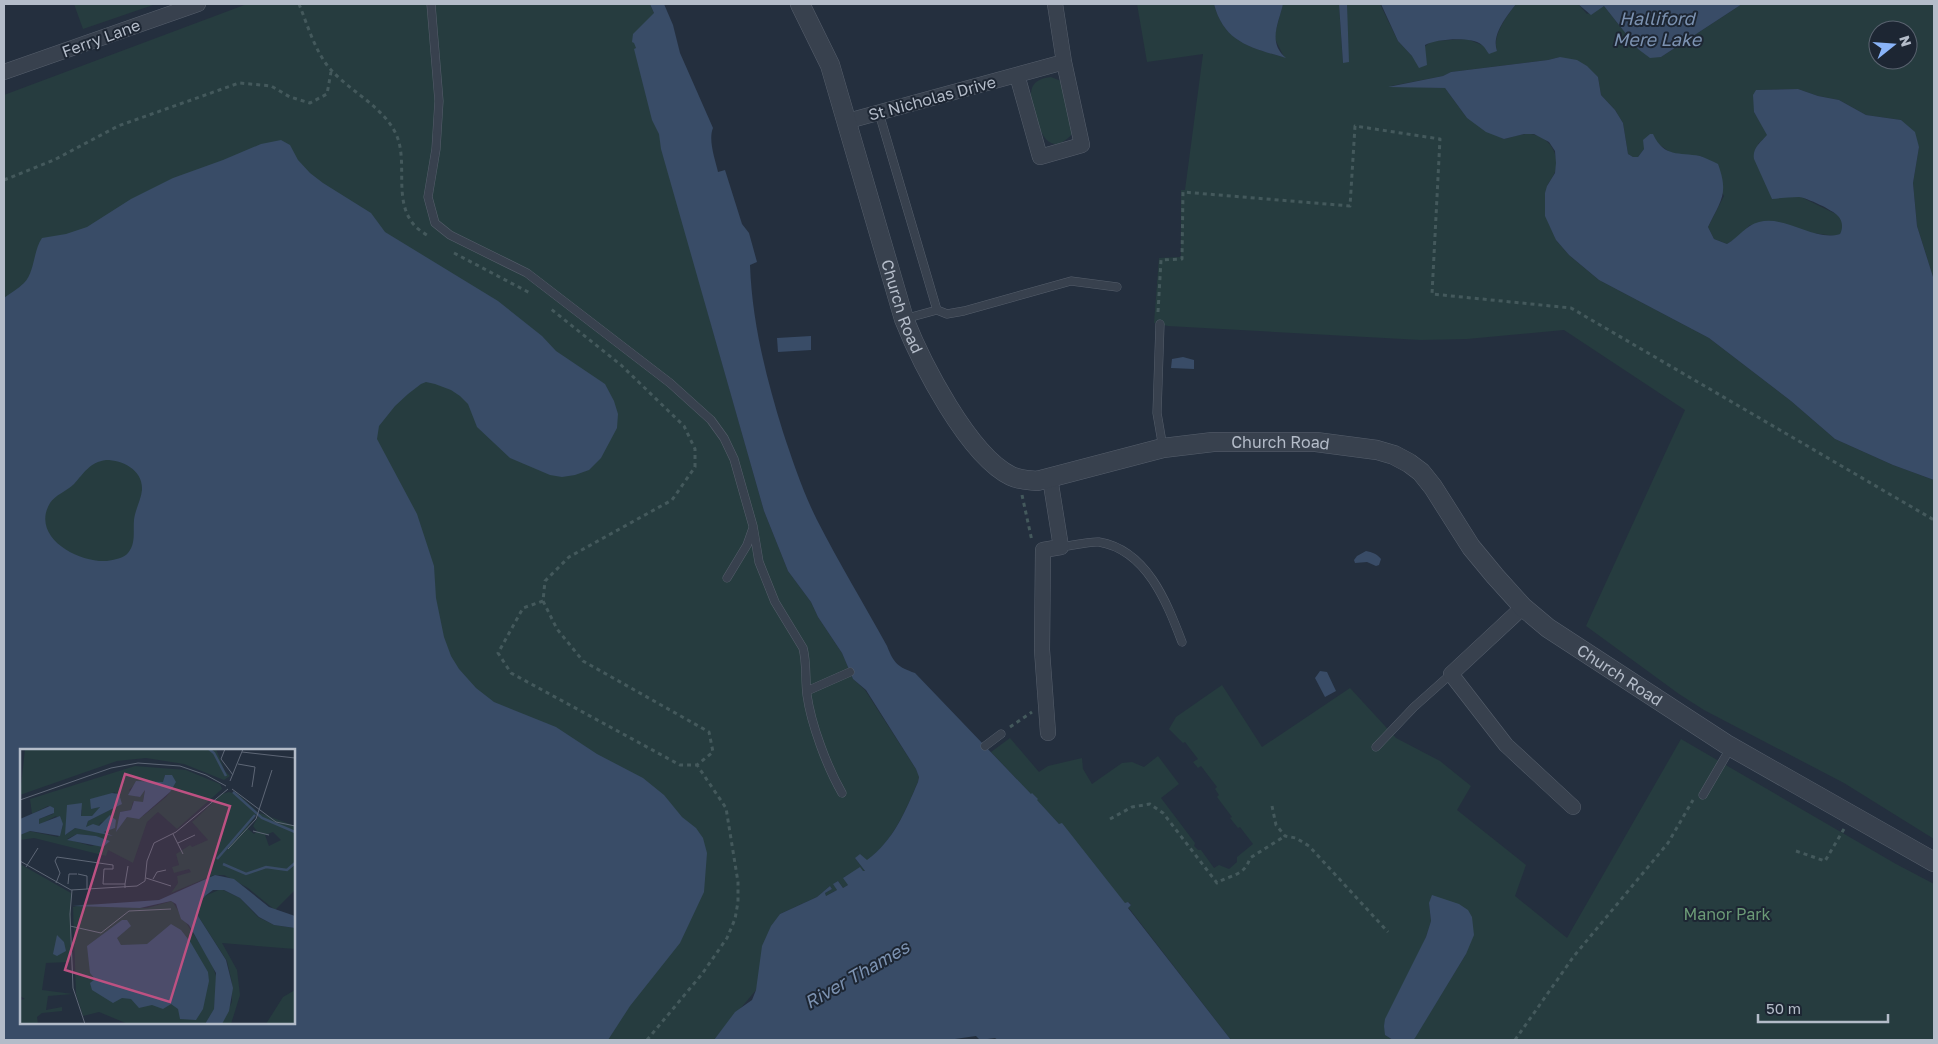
<svg xmlns="http://www.w3.org/2000/svg" width="1938" height="1044" font-family="'Golos Text',sans-serif">
<rect width="100%" height="100%" fill="#242f3e"/>
<path fill="#263c3f" fill-rule="evenodd" d="M74 4H156L83 29Z
M247 4H650L654 13 706 306 764 511 788 571 811 602 818 617 842 653 853 679 865 690 916 769 919 776 918 782C905 812 893 841 867 861L855 858 865 871 844 877 848 885 843 888 838 881 834 884 837 890 826 896 825 893 832 889 830 886 817 897 780 914 756 990 714 1040H4V95ZM21 750H294V1023H21Z
M1137 4H1214C1224 42 1251 48 1284 57L1274 37 1283 4H1339L1343 63 1347 4H1380L1398 41 1412 56 1432 41 1467 39 1497 51C1492 35 1507 16 1516 4H1578L1587 14 1604 6 1638 49 1661 57 1742 4H1934V280L1917 226 1913 183 1919 147 1901 120 1866 115 1839 100 1818 96 1798 89 1756 90 1754 112 1768 135 1758 144 1801 197 1838 215 1842 221 1843 230 1840 234 1835 236 1750 225 1737 238 1727 244 1714 239 1708 227 1724 196 1701 156 1674 155 1657 143 1644 149 1638 157H1633L1628 154 1623 123 1615 110 1601 95 1598 77 1560 57 1548 60 1451 72 1443 76 1391 86 1445 88 1467 118 1504 139C1513 137 1522 133 1531 134 1549 136 1561 155 1555 172 1553 177 1549 182 1547 186L1556 240 1569 255 1599 280 1709 338 1791 401 1835 439 1893 465 1934 480V839L1844 783 1704 710 1679 694 1586 626 1685 410 1564 330 1467 339 1421 340 1168 326 1154 323 1159 258 1181 257V190H1185L1203 54 1147 62ZM1878 30H1908V60H1878Z
M1051 77 1061 81 1073 133C1052 157 1041 137 1035 115 1033 107 1029 97 1032 88 1035 80 1043 78 1051 77Z
M1222 685 1262 747 1350 688 1396 738 1440 761 1471 786 1457 810 1526 865 1515 896 1567 938 1681 739 1896 864 1934 884V1040H1413L1466 954 1429 903 1431 921 1426 937 1385 1035 1393 1040H1231L1128 907 1131 905 1129 902 1125 904 1059 824 991 752 1010 738 1039 772 1048 766 1082 758 1083 769 1092 784 1122 763 1132 762 1144 767 1158 756 1179 784 1161 798 1195 843 1194 846 1198 850H1201L1214 868 1219 865 1229 869 1237 862V857L1253 844 1240 827 1238 828 1230 818 1232 817 1217 797 1219 795 1215 789 1217 787 1201 766 1198 768 1193 762 1198 759 1185 742 1183 743 1169 729 1176 717Z"/>
<path fill="#394c67" fill-rule="evenodd" d="M650 4H664L673 25 680 53 713 128C708 140 715 159 718 172L725 170 742 224 749 233 757 262 750 265C752 322 766 377 783 432 793 462 803 492 817 520 839 563 864 604 887 646 894 664 898 667 915 673L1031 794 1032 793 1038 799 1037 800 1059 824 1062 823 1125 903 1128 902 1131 905 1128 908 1231 1040H998L995 1038 980 1040 976 1036 948 1040H714L735 1012 752 1000 756 990 762 946 771 926 780 914 817 897 830 886 832 889 825 893 826 896 837 890 833 884 838 881 843 888 848 885 843 878 860 867 863 871H865L855 858 860 854 867 860C894 840 905 812 918 782L919 777 916 769 866 690 853 679 842 653 818 617 811 602 788 571 764 511 661 149 659 134 652 120 634 49 636 48 634 43 632 42 633 34 654 13Z
M1214 4H1283C1279 23 1267 42 1286 58 1252 48 1224 43 1214 4Z
M1339 4H1347L1349 62 1343 63Z
M1381 4H1516C1507 16 1491 35 1497 51L1489 54C1487 52 1485 47 1482 45 1472 36 1436 39 1425 45L1427 65 1419 68 1412 56 1398 41Z
M1578 4H1742L1661 57 1650 58 1638 49 1604 6 1591 15Z
M1560 57 1577 60 1587 66 1598 77 1601 95 1615 110 1623 123 1628 154 1633 157H1638L1644 149 1643 140 1650 134H1653C1664 158 1679 152 1700 156 1706 158 1712 161 1718 164 1729 194 1721 200 1708 227L1714 239 1727 244C1739 237 1746 225 1759 222 1786 215 1814 242 1840 234 1843 229 1843 221 1838 216 1833 210 1807 198 1799 197 1790 197 1781 198 1772 199L1754 159C1752 148 1761 142 1767 135L1754 112 1753 95 1756 90 1798 89 1818 96 1839 100 1866 115 1901 120 1915 132 1919 147 1913 183 1917 226 1934 280V480L1893 465 1835 439 1791 401 1709 338 1599 280 1569 255 1556 240 1545 216V193L1547 186 1555 173 1556 163 1555 151 1549 142 1534 134H1524L1504 139 1486 132 1467 118 1445 88 1388 87 1443 76 1451 72 1548 60Z
M281 140 290 145 298 160 310 173 323 183 371 213 385 232 498 301 542 336 556 351 605 384 614 401 618 414 617 428 601 458 589 470 575 475 562 477 550 475 510 458 477 427 468 404 460 396 451 390 435 384 426 382 421 384 408 394 395 406 379 426 377 439 417 514 434 566 436 598 444 637 451 656 459 669 476 688 494 702 556 727 597 754 643 778 664 795 682 817 696 828 703 838 707 853 704 892 680 943 630 1006 608 1040H4V298C10 293 18 289 24 283 35 272 33 251 42 238L66 234 87 227 131 199 173 178 223 160 261 144ZM106 460C123 460 143 470 142 490 141 500 135 510 134 520 133 532 136 543 128 553 124 558 114 560 107 561 78 563 30 537 50 503 55 495 67 491 74 484 84 473 90 462 106 460ZM21 750H294V1023H21Z
M811 336V350L778 352 777 338Z
M1183 357 1194 360V369L1171 368 1172 359Z
M1366 551C1372 552 1377 554 1381 559L1379 565 1376 566 1367 562 1355 563 1354 560 1357 556Z
M1320 671 1327 672 1336 691 1325 697 1315 678Z
M1432 895 1459 904 1468 910 1472 917 1474 935 1466 954 1415 1038 1413 1040H1393L1385 1035 1384 1026 1385 1019 1426 937 1431 921 1429 903Z"/>
<g fill="none" stroke-linecap="round" stroke-linejoin="round">
<defs>
<path id="service" d="M431 4 439 101 436 149 428 197 435 223 450 235 527 273 670 383 711 420 724 438 734 459 753 526 759 562 775 602 803 648C807 663 805 679 807 695 811 724 827 767 842 793
M879 113 937 310 904 319
M937 310 947 314 964 311 1071 281 1117 287
M1160 324 1157 413 1163 448
M1061 547C1070 546 1091 541 1099 542 1147 550 1167 603 1182 642
M727 578 747 545 753 528
M807 691 850 672
M985 746 1001 734
M1376 747 1414 707 1451 674
M1703 795 1731 747"/>
<path id="minor" d="M4 72 198 4
M1017 75 1040 157 1082 145 1064 62 1055 4
M848 121 1064 62
M1523 607 1451 674 1506 745 1573 807
M1048 733 1042 650 1043 550 1061 547 1050 478"/>
<g id="tertiary">
<path id="s1" d="M800 4 830 65 904 319C921 362 968 455 1011 476 1019 480 1027 480 1037 481L1163 448 1213 442H1316L1377 450 1394 455 1409 463 1421 472 1433 487 1471 547 1495 576 1523 607 1548 628 1726 744 1934 862"/>
</g>
</defs>
<use href="#service" stroke="#565f6c" stroke-width="9"/>
<use href="#minor" stroke="#565f6c" stroke-width="16"/>
<use href="#tertiary" stroke="#565f6c" stroke-width="20"/>
<path stroke="#44595c" stroke-width="3" stroke-dasharray="4 4" stroke-linecap="butt" d="M299 4C308 26 316 55 333 72 353 93 383 107 396 134 409 162 392 201 415 226 419 230 425 234 430 237
M4 180 54 160 118 126 239 83 271 86 290 97 310 103 327 94 331 72
M454 253 530 293
M1158 312 1161 260 1182 259 1183 192 1350 206 1355 126 1440 139 1432 294 1571 308 1934 520
M1022 495 1032 541
M543 601 523 608 498 653 511 673 680 765H697L713 752 709 732 583 661 557 629 543 601 545 581 569 557 672 500 695 467V449L684 426 621 365 551 309
M1010 727 1032 712
M1272 806 1276 825 1285 836 1296 838 1309 846 1388 932
M1110 819 1132 807 1150 804 1163 813 1217 883C1231 874 1244 877 1250 858L1285 836
M1796 851 1825 861 1844 829
M647 1040 702 974 727 938 735 919 738 902V882L726 808 697 765
M1515 1040 1574 956 1668 843 1693 800"/>
<use href="#service" stroke="#38414e" stroke-width="8"/>
<use href="#minor" stroke="#38414e" stroke-width="15"/>
<use href="#tertiary" stroke="#38414e" stroke-width="19"/>
</g>
<g text-anchor="middle" stroke-width="4" stroke-linejoin="round" paint-order="stroke">
<g font-size="16" fill="#b4bcc9" stroke="#1d2633">
<text transform="translate(101 38) rotate(-20)" y="6">Ferry Lane</text>
<text transform="translate(932 98) rotate(-15)" y="6">St Nicholas Drive</text>
<text dy="6" stroke="none"><textPath href="#s1" startOffset="320">Church Road</textPath></text>
<text dy="6" stroke="none"><textPath href="#s1" startOffset="800">Church Road</textPath></text>
<text dy="6" stroke="none"><textPath href="#s1" startOffset="1235">Church Road</textPath></text>
</g>
<g font-size="16" fill="#6b9a76" stroke="#1d2633">
<text x="1727" y="920">Manor Park</text>
</g>
<g font-size="18" font-style="italic" fill="#7c92b1" stroke="#1d2633">
<text x="1657" y="25">Halliford<tspan x="1657" dy="21">Mere Lake</tspan></text>
<text transform="translate(857 975) rotate(-30)" y="6">River Thames</text>
</g>
</g>
<g transform="translate(20 749)">
<rect width="275" height="275" fill="#242f3e"/>
<path d="M5 0H196L205 22 210 27 204 31 164 15 126 9 97 12 0 46ZM115 17 166 21 200 35 202 40 157 80 138 63 127 73 113 114 88 101 86 107 14 89 0 91V86L9 82 38 88 42 80 43 75 36 67 19 76V70L33 65 34 59 28 57 12 65 10 50ZM144 26 150 43 146 48 123 67 107 68 97 80 100 63 111 61 113 53H123L125 41 119 48 113 46 109 41 112 38 122 33H144ZM95 43 100 56 68 72 66 78 79 77 80 74 93 69 95 79 85 82 87 85 55 79 48 84 47 72 54 55 62 61 61 67H72L80 60 79 57 75 59 71 57 74 50ZM57 85 75 87 88 93 71 97 47 90ZM209 43 219 46 238 63 227 79 234 85 237 82 233 77 240 64 275 77V141L255 161 228 139 204 126H194L151 144 158 134 157 127 171 123 169 120 154 124 152 118 159 116 156 105 170 96 172 98 188 91 172 73 202 45ZM253 83 261 91 249 97 245 86ZM0 115 51 144 50 213 26 214 22 241 53 245 28 247 26 261 42 258V262L22 264 17 268 18 275H0V251L5 250 0 247ZM201 140 220 149 238 168 254 176 275 179V200L202 194 217 221 220 246 211 275H201L212 253V234L207 212 178 167 180 154 185 147ZM152 152 191 212 197 230 194 261 185 275H108L79 263 63 267 56 245 53 158 66 155 127 159ZM275 241V275H246L263 248Z" fill="#263c3f" fill-rule="evenodd"/>
<path d="M145 26H152L156 33 150 43 119 70 107 68 96 83 100 63 111 61 114 52 123 53 125 41 120 48 108 46 116 32 143 33ZM92 44 99 45 102 55 68 72 66 78 73 75 79 77 90 66 96 71 95 79 84 83 93 87 55 79 45 86 47 56 62 54 61 67H72L80 58 71 60 70 50ZM30 57 34 59V64L19 70V75L40 67 43 75 40 87 10 82 0 86V70ZM57 85 76 87 90 92 83 98 47 91ZM195 126 214 130 249 158 275 167V179L254 176 239 168 220 149 204 141H193L185 147 180 154 178 167 206 211 213 239 209 262 202 275H185L194 260 196 224 169 176 161 170 156 155 151 152 120 159 52 157 139 151ZM102 171H107L111 177 97 189 101 196 127 195 151 175 161 181 171 194 188 223 189 232 183 260 176 271 160 270 158 260 151 255 143 260 132 256 119 259 111 250 102 249 93 254 72 241 70 234 75 230 70 224 67 197ZM37 186 44 193 46 202 37 207 33 205Z" fill="#394c67"/>
<path fill="none" stroke="#394c67" stroke-width="2.5" d="M189 0 194 4 206 27M213 43 242 69 275 83M197 110 235 66M203 115 226 125 246 118 267 121 275 114"/>
<path fill="none" stroke="#5e6776" stroke-width="1" d="M205 0 201 10 213 26M222 3 275 9M218 15 235 18 232 38M210 32 223 0M212 40 256 73 275 77M0 51 91 19 118 14 160 17 186 26 206 37M233 82 249 86M153 85 163 105M158 94 175 86M208 100 236 70 252 21M0 112 51 141 117 137 125 132 127 112 134 94 156 83 208 40M6 118 18 99M58 125 67 127V140M126 129 151 137M133 130 137 123 146 121M36 134 40 124 35 112 37 108 93 116V120H84M48 135 49 125H57M83 135H105V139M83 135 84 120M105 135 108 117M52 141 50 165 53 239 65 275M50 177 81 184 109 162 151 160"/>
<path fill="#bd5182" fill-opacity="0.15" stroke="#bd5182" stroke-width="2.5" d="M105 25 210 57 150 253 45 221Z"/>
<rect width="275" height="275" fill="none" stroke="#b4bcc9" stroke-width="2.5"/>
</g>
<rect width="1938" height="1044" fill="none" stroke="#b4bcc9" stroke-width="10"/>
<g transform="translate(1893 45) rotate(73)"><circle r="24" fill="#1d2633" stroke="#59626f"/>
<path d="M0-4L9 19L0 12L-9 19Z" fill="#8ab4f8"/>
<text y="-8" font-size="14" font-weight="bold" text-anchor="middle" fill="#b4bcc9">N</text>
</g>
<path d="M1758 1014v8h130v-8" fill="none" stroke="#b4bcc9" stroke-width="2.5"/>
<text x="1766" y="1014" font-size="15" fill="#b4bcc9" stroke="#1d2633" stroke-width="4" paint-order="stroke">50 m</text>
</svg>
